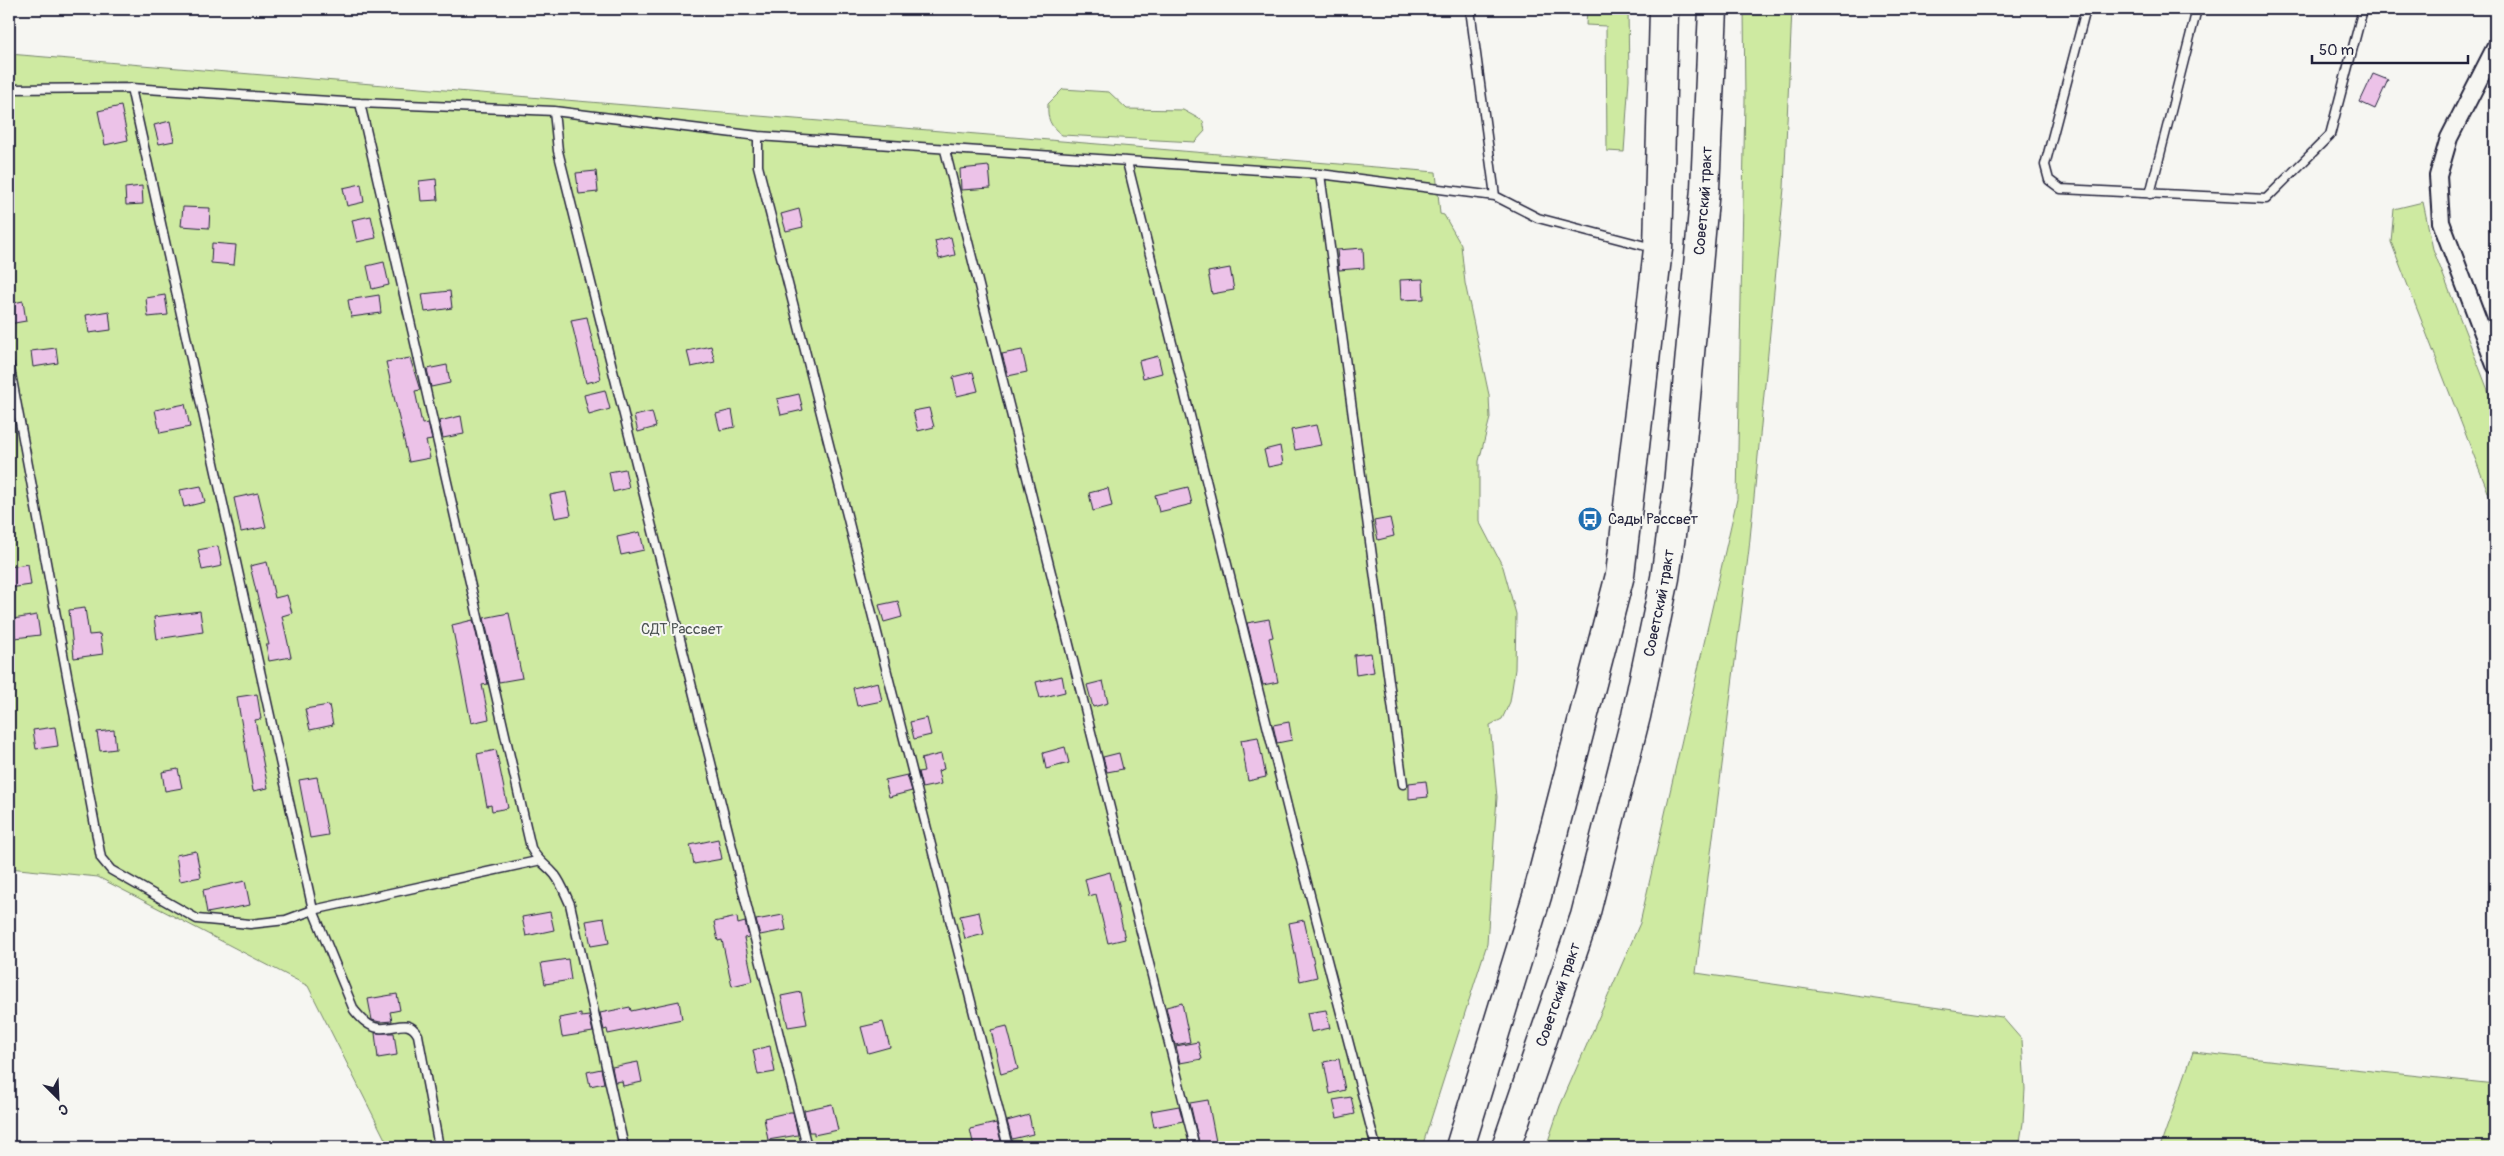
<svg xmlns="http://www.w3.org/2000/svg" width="2504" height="1156" font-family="Pangolin,sans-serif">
<rect width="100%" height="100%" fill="#f6f6f2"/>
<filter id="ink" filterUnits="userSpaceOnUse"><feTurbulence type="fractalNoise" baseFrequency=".02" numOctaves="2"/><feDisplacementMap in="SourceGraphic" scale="10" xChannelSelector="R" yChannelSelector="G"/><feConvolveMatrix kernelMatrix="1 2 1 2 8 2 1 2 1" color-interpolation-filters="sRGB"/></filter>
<g filter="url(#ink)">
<path fill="#ceeaa1" stroke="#78866e" d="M1587 9H1628L1629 79 1624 152 1607 151 1606 26 1586 25Z
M1744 9H1792L1784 188 1749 549 1696 973 2002 1017 2022 1040 2025 1089 2023 1123 2019 1147H1546L1560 1106 1640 923 1737 499 1745 100Z
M9 54 1436 172 1440 214 1444 215 1461 245 1465 283 1489 395 1490 418 1479 461V521L1503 567 1516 614 1515 669 1510 702 1502 719 1490 725 1497 797 1487 944 1422 1147H389L308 986 98 877 9 868Z
M1063 89 1109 92 1127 109 1183 110 1203 121 1205 131 1195 142 1062 135C1050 126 1047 119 1048 104Z
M2423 202 2433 249 2495 408V510L2391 242 2394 209Z
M2193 1052 2495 1084V1147H2160Z"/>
<path fill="#ecc2e8" stroke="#22223b" d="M2373 74 2388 80 2375 109 2360 102Z
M121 106 128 140 105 145 98 111Z
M170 121 174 141 159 144 154 125Z
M989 166 991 188 961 190 960 169Z
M596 171 598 192 579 194 576 173Z
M436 179 438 200 421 201 419 181Z
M361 184 364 202 347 206 343 188Z
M142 186 143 204 126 205 125 188Z
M183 207 210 208 209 228 181 226Z
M799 209 803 227 786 231 781 214Z
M371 216 376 238 357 242 352 220Z
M951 237 955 255 939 259 935 241Z
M212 243 236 245 234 265 211 263Z
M1363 248 1364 268 1339 270 1337 250Z
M384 262 389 285 372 289 367 266Z
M1230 268 1234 290 1212 294 1208 272Z
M1423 279 1424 299 1401 300 1400 280Z
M450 291 452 308 425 312 422 294Z
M165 295 168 315 148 317 146 298Z
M379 295 381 313 351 317 348 300Z
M23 301 26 321 9 324V304Z
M109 311 111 330 89 333 86 315Z
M587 317 601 379 586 383 571 320Z
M711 346 715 362 691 367 687 351Z
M56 348 58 363 33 367 31 351Z
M1022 350 1027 372 1008 376 1002 354Z
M1158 356 1162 373 1143 378 1139 361Z
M410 358 420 390 415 391 422 424 428 423 432 440 426 441 430 458 409 462 386 362Z
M447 365 450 383 431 387 427 369Z
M973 372 978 391 957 396 953 377Z
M605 390 610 409 589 415 584 395Z
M799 394 803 410 781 415 777 399Z
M185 404 190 427 160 433 155 410Z
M929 408 934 427 918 431 913 411Z
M732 410 735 427 720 430 716 414Z
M652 412 656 427 638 432 634 416Z
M461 416 464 434 443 438 439 421Z
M1316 425 1321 445 1295 450 1291 430Z
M1280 446 1283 464 1268 467 1264 450Z
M625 469 629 488 613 492 609 472Z
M201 486 205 502 184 507 180 490Z
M1188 487 1192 504 1159 512 1155 495Z
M1108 488 1112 506 1093 511 1089 493Z
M566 492 571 515 555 518 550 495Z
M258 493 266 527 241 532 234 498Z
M1390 518 1394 536 1378 540 1374 521Z
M640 532 644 550 621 555 617 537Z
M218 546 222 566 202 570 198 550Z
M267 562 275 598 287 595 292 613 282 616 291 657 269 661 266 645H269L250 566Z
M28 564 31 585 9 588V567Z
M898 601 902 617 884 622 879 605Z
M85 608 89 635 100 634 103 654 74 658 69 610Z
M200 611 203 632 157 639 154 617Z
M509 613 522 678 499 682 484 618Z
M37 615 40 635 15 638 13 619Z
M1269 619 1273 637 1269 638 1278 682 1263 685 1247 623Z
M473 620 488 684 482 685 489 719 471 723 452 625Z
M1371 653 1374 672 1356 675 1354 655Z
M1062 676 1065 692 1040 698 1036 682Z
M1103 681 1108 703 1093 707 1087 685Z
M878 682 882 701 857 706 853 688Z
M257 694 261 719 255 720 268 788 253 791 237 697Z
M329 705 333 725 310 730 305 709Z
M927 718 931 735 914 739 910 722Z
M1289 722 1292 740 1277 743 1273 725Z
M55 727 58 746 36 749 33 730Z
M114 730 116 749 100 751 97 732Z
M1258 737 1266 777 1248 781 1241 740Z
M1065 747 1069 763 1046 769 1043 753Z
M496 750 508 808 492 811 491 805 487 806 477 754Z
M1119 753 1123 769 1107 772 1103 757Z
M941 754 944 769 938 771 941 784 922 788 918 772 924 771 921 759Z
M178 769 182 788 165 791 162 772Z
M907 775 912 791 889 797 885 780Z
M317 777 328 835 310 838 299 780Z
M1426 781 1428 797 1409 799V783Z
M718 839 722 859 694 864 690 845Z
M196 851 201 877 180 881 176 855Z
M1110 872 1125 939 1108 943 1096 894 1089 896 1085 879Z
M245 881 250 905 207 913 203 890Z
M550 912 554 930 526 936 522 917Z
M979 912 984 934 965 939 960 916Z
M783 915 786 930 760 935 756 920Z
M737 917 738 924 745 922 749 937 744 938 753 981 732 986 722 940 718 941 714 922Z
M604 918 609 943 591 946 586 921Z
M1304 920 1317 977 1300 981 1289 923Z
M568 959 571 980 545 984 541 963Z
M801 992 807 1024 788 1027 781 996Z
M397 994 400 1010 390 1012 392 1021 380 1022 372 1020 368 999Z
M679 1001 682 1019 608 1034 607 1029 604 1030 600 1013 630 1007 631 1011Z
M1182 1003 1190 1042 1175 1045 1166 1007Z
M1326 1010 1330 1028 1311 1032 1307 1013Z
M581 1014V1017L589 1016 593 1032 562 1037 559 1018Z
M883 1022 890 1047 868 1053 861 1027Z
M1007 1026 1018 1069 1001 1074 991 1030Z
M375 1033H394L397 1055 378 1058Z
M1198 1042 1202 1059 1180 1063 1176 1046Z
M770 1046 775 1072 758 1075 753 1050Z
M1339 1059 1345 1090 1330 1094 1324 1062Z
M638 1062 642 1082 623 1086 622 1081 615 1082 612 1067Z
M601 1069 604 1083 590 1086 587 1072Z
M1351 1097 1355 1114 1337 1118 1333 1100Z
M1208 1100 1217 1147H1200L1190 1103Z
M832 1104 838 1130 814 1135V1132H809L804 1110Z
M1179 1106 1183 1121 1154 1127 1151 1111Z
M790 1112H793L798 1135 768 1140 764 1118Z
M1029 1115 1033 1134 1012 1139 1007 1121Z
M996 1123 1001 1141 974 1147 970 1129Z"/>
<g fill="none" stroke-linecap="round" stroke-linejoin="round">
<defs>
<path id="service" d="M1470 9 1495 196
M2086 9 2045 165 2049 180 2061 189 2266 199 2330 135 2363 9
M9 89 131 88 360 103 554 111 758 136 1320 174 1495 196 1538 218 1653 248
M360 103 531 848C539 863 545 863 555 875 562 884 565 894 570 904L624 1147
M554 111 558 151 807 1147
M758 136V166L1008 1147
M945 150 1195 1147
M1127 162 1292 826 1376 1147
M1320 174 1403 784
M2150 194 2197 9
M9 363 101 858 111 870 197 919 250 924 286 920 313 910 131 88
M439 1147 418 1035C408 1017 395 1030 379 1028 368 1027 360 1017 354 1010L313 910 537 861"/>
<path id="minor" d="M2495 48 2449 138 2438 176 2441 222 2495 365"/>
<g id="trunk">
<path d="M1460 1147 1537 896 1620 575 1658 249 1664 9"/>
<path id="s1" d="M1506 1147 1585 916 1636 716 1665 578 1678 485 1705 189 1713 9"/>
</g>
</defs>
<use href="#service" stroke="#22223b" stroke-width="11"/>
<use href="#minor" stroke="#22223b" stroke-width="20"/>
<use href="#trunk" stroke="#22223b" stroke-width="31"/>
<use href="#service" stroke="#f6f6f2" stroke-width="8"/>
<use href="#minor" stroke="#f6f6f2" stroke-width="16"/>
<use href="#trunk" stroke="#f6f6f2" stroke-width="28"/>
</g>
</g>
<defs>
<symbol id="bus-disc" viewBox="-11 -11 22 22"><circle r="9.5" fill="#1f6fb2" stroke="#f6f6f2"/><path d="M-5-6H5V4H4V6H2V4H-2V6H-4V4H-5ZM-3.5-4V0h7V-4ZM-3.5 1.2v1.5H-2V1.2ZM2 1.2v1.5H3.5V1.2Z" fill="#fff"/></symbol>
</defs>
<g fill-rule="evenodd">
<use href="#bus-disc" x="1576" y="505" width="28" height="28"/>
</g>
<g text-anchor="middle" stroke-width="4" stroke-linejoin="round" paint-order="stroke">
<g font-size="15" fill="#22223b" stroke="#f6f6f2">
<text dy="5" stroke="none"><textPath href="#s1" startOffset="971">Советский тракт</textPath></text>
<text dy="5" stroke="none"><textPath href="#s1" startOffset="566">Советский тракт</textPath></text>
<text dy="5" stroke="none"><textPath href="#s1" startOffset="161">Советский тракт</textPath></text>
</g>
<g font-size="15" fill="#22223b" stroke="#f6f6f2" text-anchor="start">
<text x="1608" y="524">Сады Рассвет</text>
</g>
<g font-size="15" fill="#4d5454" stroke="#f6f6f2">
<text x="682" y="634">СДТ Рассвет</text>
</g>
</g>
<rect width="2504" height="1156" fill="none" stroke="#f6f6f2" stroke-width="30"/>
<rect x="15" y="15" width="2474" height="1126" fill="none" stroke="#22223b" stroke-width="2" filter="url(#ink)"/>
<g transform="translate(58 1098) rotate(156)" stroke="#f6f6f2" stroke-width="4" paint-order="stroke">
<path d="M0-4L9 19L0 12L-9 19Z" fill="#22223b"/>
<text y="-8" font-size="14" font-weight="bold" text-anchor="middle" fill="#22223b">С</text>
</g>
<path d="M2312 55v8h156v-8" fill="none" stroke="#22223b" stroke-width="2.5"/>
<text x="2319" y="55" font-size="15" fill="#22223b" stroke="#f6f6f2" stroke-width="4" paint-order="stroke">50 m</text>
</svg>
